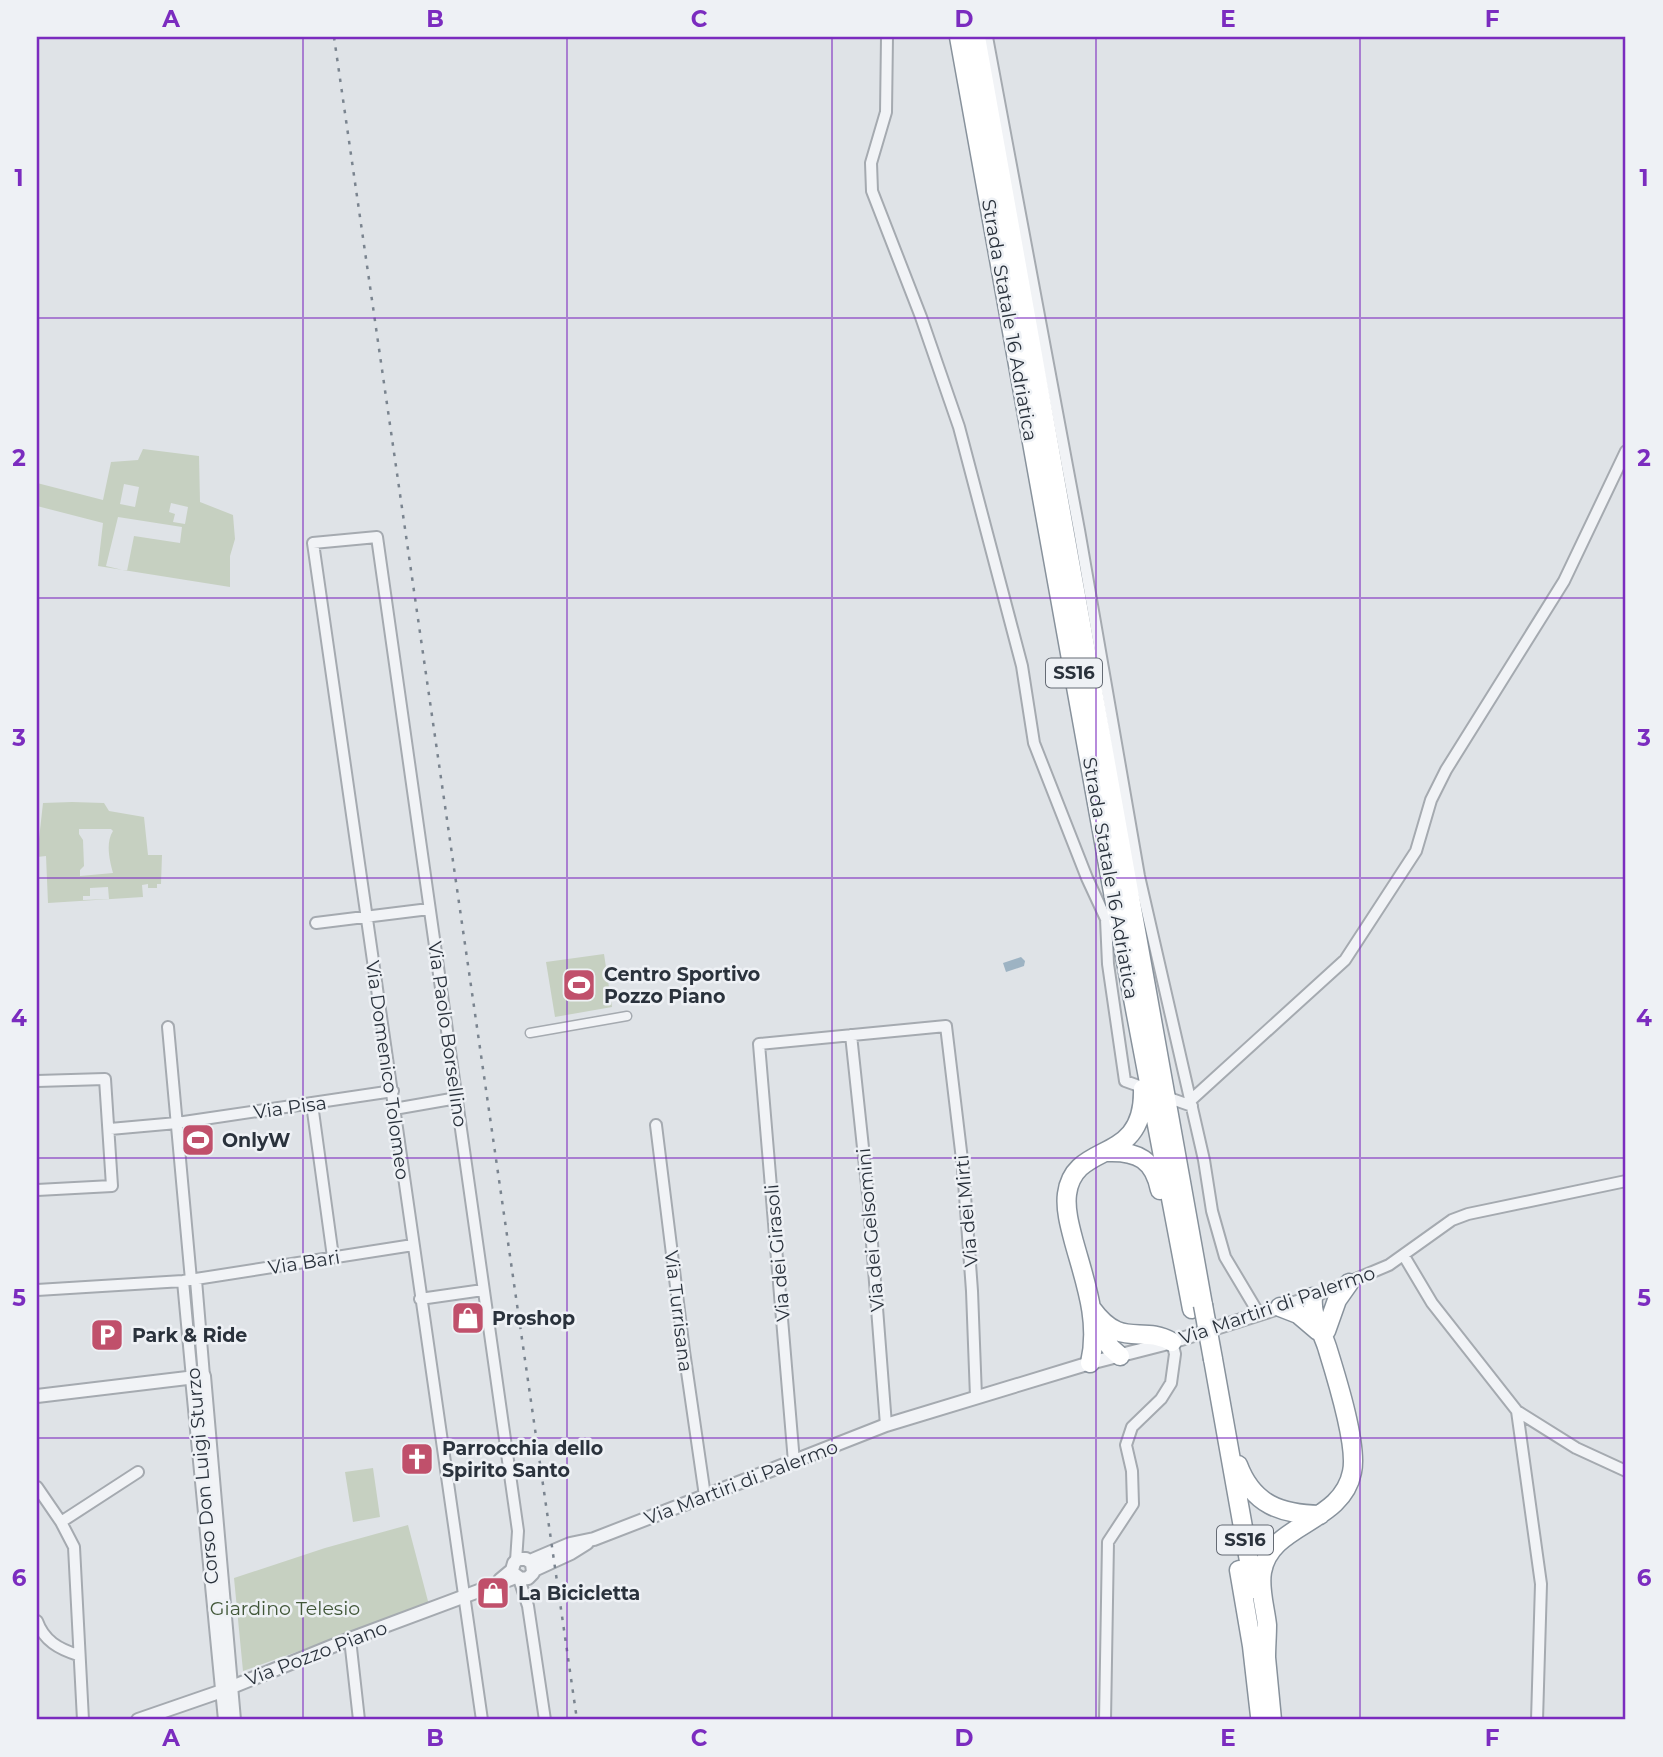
<svg xmlns="http://www.w3.org/2000/svg" width="1663" height="1757" font-family="Montserrat,sans-serif">
<rect width="100%" height="100%" fill="#dfe3e7"/>
<path fill="#c6d0c1" fill-rule="evenodd" d="M143 449 199 456 200 502 233 515 235 539 230 556V587L98 566 103 523 37 506V483L103 500 111 462 138 460ZM124 484 139 487 135 507 120 504ZM171 503 188 507 185 524 173 522 175 514 169 512ZM118 517 182 527 180 543 134 536 127 571 106 566Z
M72 802 104 803 109 811 144 817 148 855H162L161 884H157V888H148V884L142 885 143 897 48 903 46 856 37 857 43 803ZM111 829 113 831C105 843 110 862 113 873L80 876V870L84 866 83 840 79 834V829ZM108 887 109 899 83 900V896H90V888Z
M604 954 612 1007 555 1017 546 962Z
M373 1468 380 1517 353 1522 345 1472Z
M408 1525 429 1605 243 1671 234 1578 325 1548Z"/>
<path fill="#9db3c3" d="M1021 957 1025 961 1024 966 1006 972 1003 963Z"/>
<g fill="none" stroke-linecap="round" stroke-linejoin="round">
<defs>
<path id="pedestrian" d="M530 1033 627 1016"/>
<path id="minor" d="M887 37 886 112 871 163 872 191 921 317 959 427 1022 666 1034 743 1087 878 1106 919 1108 964 1125 1081 1139 1086
M987 37 1079 530 1139 876 1204 1160 1212 1211 1225 1257 1259 1314
M316 923 429 909
M168 1027 191 1280
M851 1035 869 1204 886 1425
M37 1081 105 1079 112 1186 37 1190
M1172 1099 1192 1106
M1191 1100 1345 960 1416 851 1431 800 1446 770 1564 581 1626 451
M312 1104 333 1257
M394 1109 457 1098
M656 1125 684 1351 705 1496
M110 1129 177 1123 393 1091
M1404 1256 1432 1303 1517 1411 1541 1584 1537 1720
M196 1280 204 1376
M183 1281 192 1378
M37 1290 183 1281 413 1245
M1313 1297 1389 1265 1452 1220 1468 1214 1626 1181
M420 1299 483 1290
M1517 1411 1576 1448 1626 1471
M794 1462 759 1044 946 1026 963 1168 972 1291 976 1397
M37 1487 61 1522 74 1547 83 1720
M61 1522 138 1472
M519 1579 528 1606 545 1720
M37 1621C44 1641 59 1649 78 1655
M350 1639 359 1720
M482 1720 313 543 377 537 518 1531 516 1561
M1105 1720 1108 1542 1133 1504 1132 1471 1126 1445 1132 1427 1161 1399 1171 1383 1175 1354 1172 1342"/>
<path id="tertiary" d="M192 1378 225 1720
M37 1396 204 1376 234 1720
M530 1561 570 1544 594 1539 705 1496 886 1425 1090 1363 1172 1342 1313 1297
M534 1570 571 1553 587 1543
M500 1580 512 1570 514 1563 518 1559H526L532 1563 533 1573 528 1578 521 1579 513 1573
M138 1720 222 1691 350 1639 516 1577"/>
<path id="trunk" d="M959 37 1116 909 1192 1309
M976 37 1203 1305
M1108 1152C1138 1151 1154 1160 1160 1190
M1280 1307 1298 1314 1318 1331
M1092 1309C1122 1350 1141 1324 1172 1342
M1094 1324 1111 1348 1120 1356
M1326 1331 1337 1300 1349 1283
M1213 1359 1254 1589
M1090 1363C1100 1321 1085 1282 1074 1242 1070 1227 1065 1209 1067 1194 1074 1139 1145 1167 1143 1089
M1238 1465C1253 1505 1281 1514 1320 1515
M1239 1570 1252 1646 1260 1716
M1265 1647 1272 1720
M1266 1657C1266 1647 1267 1636 1267 1625 1265 1607 1259 1589 1262 1572 1270 1523 1342 1524 1352 1472 1358 1445 1336 1376 1327 1347 1321 1328 1311 1317 1313 1297"/>
</defs>
<use href="#pedestrian" stroke="#a5aab0" stroke-width="11"/>
<use href="#minor" stroke="#a5aab0" stroke-width="14"/>
<use href="#tertiary" stroke="#a5aab0" stroke-width="16"/>
<use href="#trunk" stroke="#88929c" stroke-width="21"/>
<use href="#pedestrian" stroke="#f1f3f6" stroke-width="8"/>
<use href="#minor" stroke="#f1f3f6" stroke-width="10"/>
<use href="#tertiary" stroke="#f1f3f6" stroke-width="12"/>
<use href="#trunk" stroke="#fff" stroke-width="18"/>
<path stroke="#7a848f" stroke-width="2.5" stroke-dasharray="3.5 7" stroke-linecap="butt" d="M334 37 577 1720"/>
<defs>
<path id="trunk-bridge" d="M1203 1305 1213 1359"/>
</defs>
<use href="#trunk-bridge" stroke="#88929c" stroke-width="21" stroke-linecap="butt"/>
<use href="#trunk-bridge" stroke="#fff" stroke-width="18"/>
</g>
<path fill="none" stroke="#7b2cbf" stroke-width="2" stroke-opacity="0.55" d="M303 37V1720M567 37V1720M832 37V1720M1096 37V1720M1360 37V1720M37 318H1626M37 598H1626M37 878H1626M37 1158H1626M37 1438H1626"/>
<defs>
<symbol id="stadium-square" viewBox="-11 -11 22 22"><rect x="-9" y="-9" width="18" height="18" rx="4" fill="#c0506b" stroke="#eef1f5"/><path d="M0-5a6.5 5 0 1 0 0 10a6.5 5 0 1 0 0-10ZM-3.5-1.8h7v3.6h-7Z" fill="#fff"/></symbol>
<symbol id="shop-square" viewBox="-11 -11 22 22"><rect x="-9" y="-9" width="18" height="18" rx="4" fill="#c0506b" stroke="#eef1f5"/><path d="M-5-2.5h2.3a2.7 3.5 0 0 1 5.4 0H5L5.5 6h-11ZM-1.5-2.5h3a1.5 2.3 0 0 0-3 0Z" fill="#fff"/></symbol>
<symbol id="parking-square" viewBox="-11 -11 22 22"><rect x="-9" y="-9" width="18" height="18" rx="4" fill="#c0506b" stroke="#eef1f5"/><path d="M-3.5-5.5H1a3.5 3.5 0 0 1 0 7H-1V5.5H-3.5ZM-1-3.4V-.6H.8a1.4 1.4 0 0 0 0-2.8Z" fill="#fff"/></symbol>
<symbol id="church-square" viewBox="-11 -11 22 22"><rect x="-9" y="-9" width="18" height="18" rx="4" fill="#c0506b" stroke="#eef1f5"/><path d="M-1.2-6h2.4v3.5h3.3v2.4h-3.3V6h-2.4V-.1h-3.3v-2.4h3.3Z" fill="#fff"/></symbol>
</defs>
<g fill-rule="evenodd">
<use href="#stadium-square" x="560" y="966" width="38" height="38"/>
<use href="#stadium-square" x="179" y="1121" width="38" height="38"/>
<use href="#shop-square" x="449" y="1299" width="38" height="38"/>
<use href="#parking-square" x="88" y="1316" width="38" height="38"/>
<use href="#church-square" x="398" y="1440" width="38" height="38"/>
<use href="#shop-square" x="474" y="1574" width="38" height="38"/>
</g>
<g text-anchor="middle" stroke-width="5" stroke-linejoin="round" paint-order="stroke">
<g fill="#eef1f5" stroke="#656b74" stroke-width="2">
<rect x="1046" y="658.5" width="56" height="29" rx="5"/>
<rect x="1217" y="1525.5" width="56" height="29" rx="5"/>
</g>
<g font-size="18" font-weight="bold" fill="#2a323c">
<text x="1074" y="679">SS16</text>
<text x="1245" y="1546">SS16</text>
</g>
<g font-size="19" fill="#2a323c" stroke="#eef1f5">
<text transform="translate(1010 320) rotate(80)" y="7">Strada Statale 16 Adriatica</text>
<text transform="translate(1111 878) rotate(80)" y="7">Strada Statale 16 Adriatica</text>
<text transform="translate(448 1034) rotate(82)" y="7">Via Paolo Borsellino</text>
<text transform="translate(388 1070) rotate(82)" y="7">Via Domenico Tolomeo</text>
<text transform="translate(290 1107) rotate(-8)" y="7">Via Pisa</text>
<text transform="translate(966 1211) rotate(-95)" y="7">Via dei Mirti</text>
<text transform="translate(870 1230) rotate(-95)" y="7">Via dei Gelsomini</text>
<text transform="translate(777 1253) rotate(-95)" y="7">Via dei Girasoli</text>
<text transform="translate(304 1262) rotate(-9)" y="7">Via Bari</text>
<text transform="translate(1277 1305) rotate(-19)" y="7">Via Martiri di Palermo</text>
<text transform="translate(679 1311) rotate(83)" y="7">Via Turrisana</text>
<text transform="translate(202 1476) rotate(-95)" y="7">Corso Don Luigi Sturzo</text>
<text transform="translate(741 1482) rotate(-21)" y="7">Via Martiri di Palermo</text>
<text transform="translate(316 1653) rotate(-21)" y="7">Via Pozzo Piano</text>
</g>
<g font-size="19" font-weight="bold" fill="#2a323c" stroke="#eef1f5" text-anchor="start">
<text x="604" y="981">Centro Sportivo<tspan x="604" dy="22">Pozzo Piano</tspan></text>
<text x="222" y="1147">OnlyW</text>
<text x="492" y="1325">Proshop</text>
<text x="132" y="1342">Park &amp; Ride</text>
<text x="442" y="1455">Parrocchia dello<tspan x="442" dy="22">Spirito Santo</tspan></text>
<text x="518" y="1600">La Bicicletta</text>
</g>
<g font-size="19" fill="#415738" stroke="#eef1f5">
<text x="285" y="1615">Giardino Telesio</text>
</g>
</g>
<rect width="1663" height="1757" fill="none" stroke="#eef1f5" stroke-width="77"/>
<rect x="38" y="38" width="1586" height="1680" fill="none" stroke="#7b2cbf" stroke-width="2.5"/>
<g font-size="23" text-anchor="middle" font-weight="bold" fill="#7b2cbf">
<text x="171" y="27">A</text>
<text x="435" y="27">B</text>
<text x="699" y="27">C</text>
<text x="964" y="27">D</text>
<text x="1228" y="27">E</text>
<text x="1492" y="27">F</text>
<text x="19" y="186">1</text>
<text x="1644" y="186">1</text>
<text x="19" y="466">2</text>
<text x="1644" y="466">2</text>
<text x="19" y="746">3</text>
<text x="1644" y="746">3</text>
<text x="19" y="1026">4</text>
<text x="1644" y="1026">4</text>
<text x="19" y="1306">5</text>
<text x="1644" y="1306">5</text>
<text x="19" y="1586">6</text>
<text x="1644" y="1586">6</text>
<text x="171" y="1746">A</text>
<text x="435" y="1746">B</text>
<text x="699" y="1746">C</text>
<text x="964" y="1746">D</text>
<text x="1228" y="1746">E</text>
<text x="1492" y="1746">F</text>
</g>
</svg>
